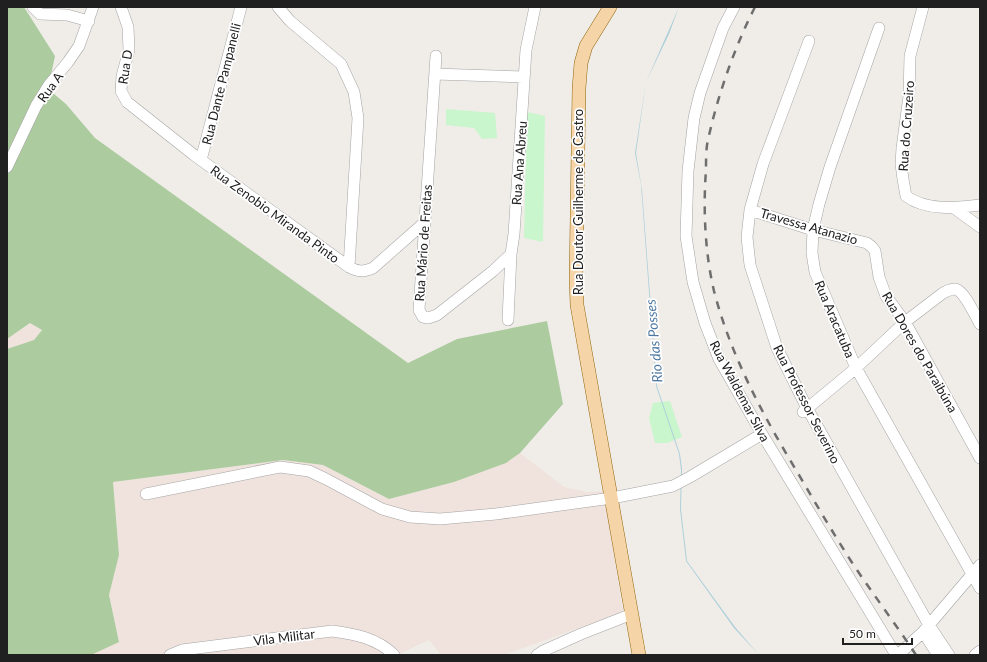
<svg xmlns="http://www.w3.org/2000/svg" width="987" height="662" font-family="Lato,sans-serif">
<rect width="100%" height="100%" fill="#f0ede8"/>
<path fill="#f0e2dc" d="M31 323 42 330 34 340 7 349V339Z
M520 453 564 487 586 492 604 491 623 612 504 655H441L429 640 397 655H91L119 641 109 595 119 555 113 482 283 460 323 465 389 499 454 482 506 463Z"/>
<path fill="#accca0" d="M7 7H24L55 56 48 89 66 104 95 138 408 363 457 339 547 321 563 404 520 453 506 463 454 482 389 499 323 465 283 460 113 482 119 555 109 595 119 642 91 655H7V349L34 340 42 330 30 323 7 339V214L8 213 7 211Z"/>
<path fill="#c9f6cd" d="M446 109 495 113 497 138 482 139 474 128 446 125Z
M527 112 545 116 543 242 524 238Z
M670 401 682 437 667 443H655L649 418 653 403Z"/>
<path fill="#accfda" d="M679 7 669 34 646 82 636 153 642 190 657 386 680 454 682 469 681 509 687 561 735 627 759 655 734 628 686 561 680 509 681 470 679 454 656 386 641 185 635 153 646 82Z"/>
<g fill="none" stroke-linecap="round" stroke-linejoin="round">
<defs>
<path id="minor" d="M33 7 40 14 67 15 89 21
M121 7 128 27 129 50 122 76 121 91 127 102 194 155 349 267C358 272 364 272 373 268L425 222
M278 7 290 21 341 64 354 92 358 118 349 267
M734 7 723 28 700 93 694 118 688 171 686 236 693 282 705 323 719 359 762 434 896 655
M923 7 910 56 909 96 902 148 901 164 903 179 906 196C926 211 957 208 980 205
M879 28 830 167 819 204 813 230 812 253 815 272 856 368 980 588
M809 41 763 164 750 210 747 237 750 265 777 348 807 408 929 625 949 655
M436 56 419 310 423 317 428 318 437 315 493 271 511 254
M435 74 524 77
M201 160 241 7
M7 167 36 106 49 85 68 62 79 46 93 7
M954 208 980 227
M750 210 813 230 867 243 872 247 875 251 879 277 886 296 905 322 980 458
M508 320 511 254 514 234 526 50 535 7
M803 412 856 368 905 322 943 293C947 291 950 289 955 289 965 291 975 316 980 324
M146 494 280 467 309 471 326 479 382 509 410 517 440 519 496 514 612 498 673 486 690 477 762 434
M923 632 938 655
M170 655 182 650 332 631C355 634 377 638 394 655
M537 655 543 651 581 634 632 614
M898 655 923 632 980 565
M975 655 980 651"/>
<path id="major" d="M610 7 586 46 581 63 579 88 576 279 577 305 639 655"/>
</defs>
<use href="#minor" stroke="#a4a4a4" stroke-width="12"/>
<use href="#major" stroke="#91660b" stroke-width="14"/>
<use href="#minor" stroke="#fff" stroke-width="11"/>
<use href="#major" stroke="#f5d4a8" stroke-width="13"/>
<path stroke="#6e6e6e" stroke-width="2.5" stroke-dasharray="8 8" stroke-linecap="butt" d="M755 7C734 48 716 100 707 145 706 153 706 162 706 170 703 209 705 253 714 291 731 357 764 417 799 475 816 504 833 533 851 561 872 593 895 623 916 655"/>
</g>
<g text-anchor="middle" stroke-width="3.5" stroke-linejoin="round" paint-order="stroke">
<g font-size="13" fill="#202020" stroke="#fff">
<text transform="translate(125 67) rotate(-81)" y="5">Rua D</text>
<text transform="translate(221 84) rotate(-76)" y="5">Rua Dante Pampanelli</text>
<text transform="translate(50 87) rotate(-54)" y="5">Rua A</text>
<text transform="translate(906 126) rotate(-86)" y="5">Rua do Cruzeiro</text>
<text transform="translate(519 163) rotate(-86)" y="5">Rua Ana Abreu</text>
<text transform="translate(578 202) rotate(-90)" y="5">Rua Doutor Guilherme de Castro</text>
<text transform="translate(275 214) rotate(36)" y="5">Rua Zenobio Miranda Pinto</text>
<text transform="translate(809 226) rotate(16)" y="5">Travessa Atanazio</text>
<text transform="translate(423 243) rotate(-86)" y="5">Rua Mário de Freitas</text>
<text transform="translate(835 319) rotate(67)" y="5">Rua Aracatuba</text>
<text transform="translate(920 352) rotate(60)" y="5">Rua Dores do Paraibúna</text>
<text transform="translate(740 391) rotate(62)" y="5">Rua Waldemar Silva</text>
<text transform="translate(807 404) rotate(63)" y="5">Rua Professor Severino</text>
<text transform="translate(284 637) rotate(-7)" y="5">Vila Militar</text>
</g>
<g font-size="14" font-style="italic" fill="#5079a2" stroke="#fff">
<text transform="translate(654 341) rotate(-95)" y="5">Rio das Posses</text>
</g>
</g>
<rect width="987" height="662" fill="none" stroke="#202020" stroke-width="16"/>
<path d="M843 638v6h69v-6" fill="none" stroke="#202020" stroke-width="2"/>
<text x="849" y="638" font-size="12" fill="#202020" stroke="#ffffff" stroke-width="3" paint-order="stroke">50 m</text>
</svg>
